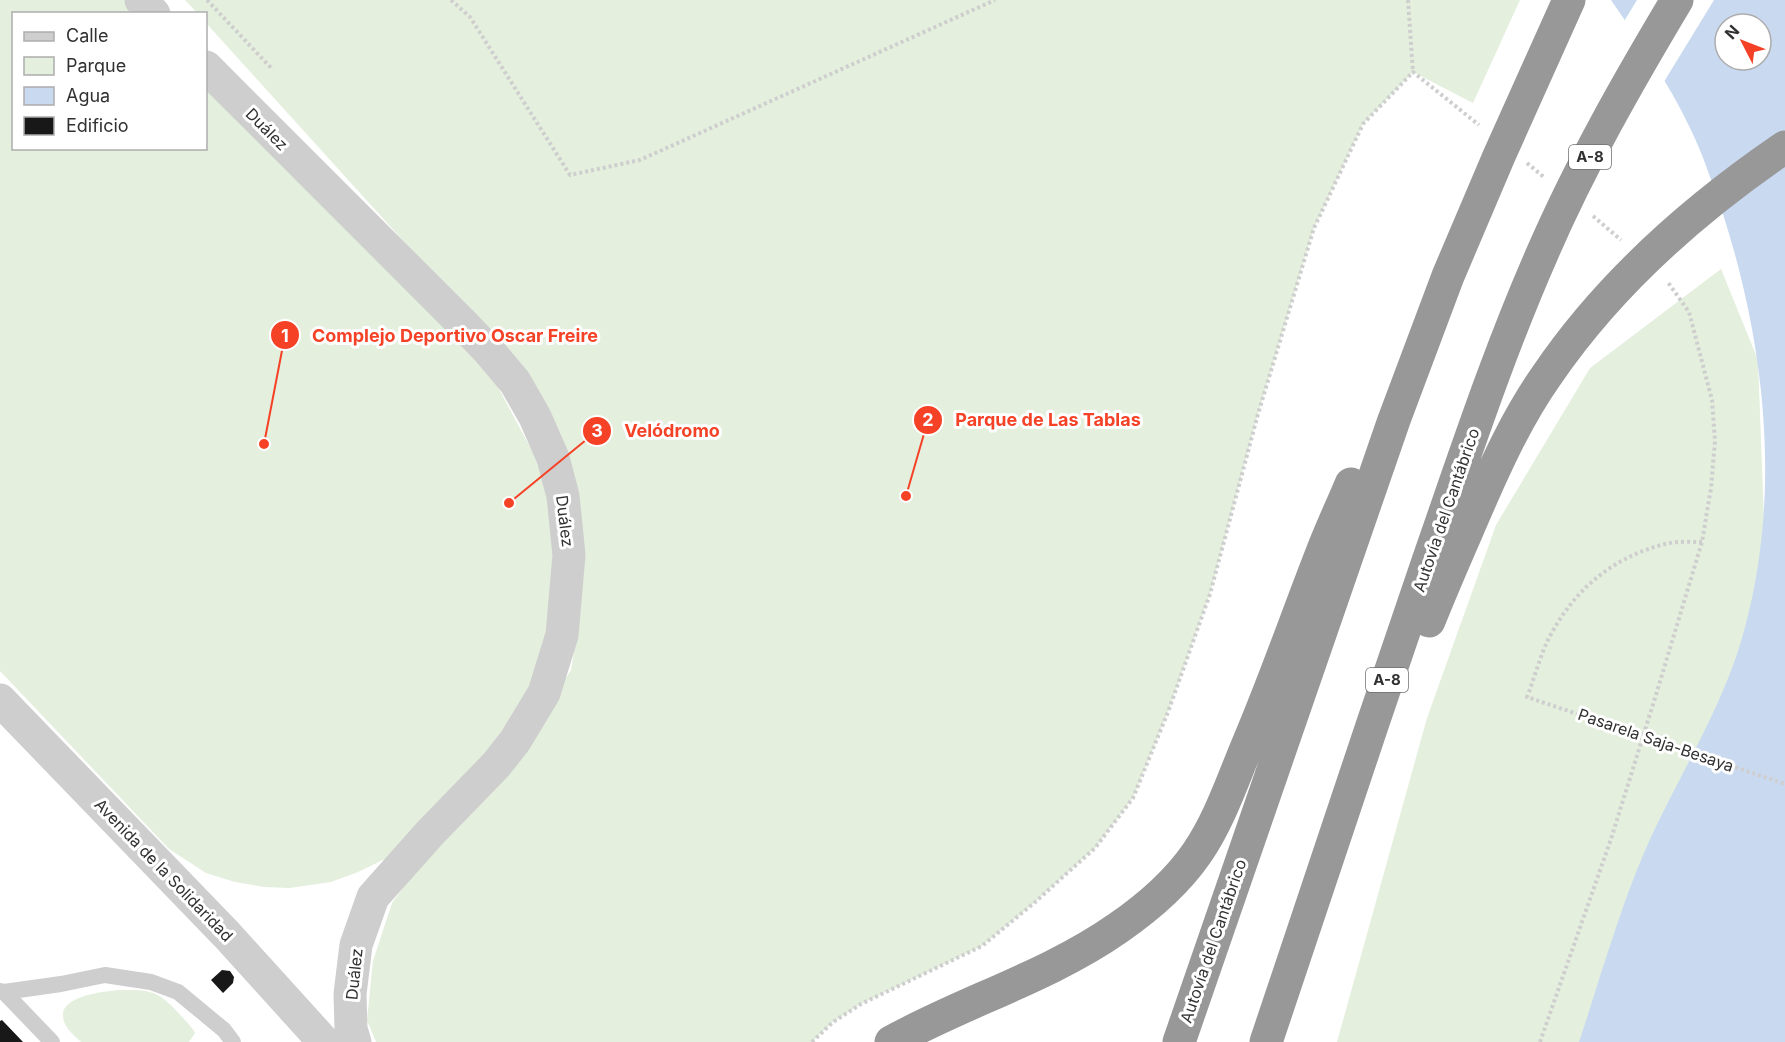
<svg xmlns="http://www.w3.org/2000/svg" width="1785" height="1042" font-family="Inter,sans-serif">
<rect width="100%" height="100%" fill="#fff"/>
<path fill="#e4efde" d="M0 0H129L142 13 14 14V148H206V78L484 365 497 385 539 464 547 491 557 591 538 675 508 734 387 858 358 872 331 882 290 888 264 887 235 882 206 873 169 849 0 671Z
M185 0H1520L1473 103 1413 72 1363 124 1314 228 1258 414 1210 594 1168 712 1133 798 1095 848 1034 903 982 946 861 1004 833 1022 812 1042H376L367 1020 373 961 392 903 436 843 524 746 571 670 581 608 523 373 206 23V14L197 13Z
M1721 269 1758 360 1764 520 1741 724 1621 1042H1337L1427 718 1496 525 1590 368Z
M119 990C130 990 143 989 153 993 166 997 182 1017 192 1028L195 1033 189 1042H81C76 1037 68 1031 65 1024 52 996 102 992 119 990Z"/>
<path fill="#c9d9f0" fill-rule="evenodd" d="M1611 0H1785V1042H1579C1602 973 1621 903 1651 837 1681 773 1719 712 1740 645 1783 503 1767 350 1722 211 1712 183 1703 154 1690 128 1669 83 1639 41 1611 0ZM1725 24H1761V60H1725Z"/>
<path fill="#fff" d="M1637 0H1714L1662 85 1623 23Z"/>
<path fill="#181818" d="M222 970 230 971 234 977 233 983 223 993 211 980Z
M2 1020 23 1042H0V1021Z"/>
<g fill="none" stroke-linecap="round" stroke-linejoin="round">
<path stroke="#cecece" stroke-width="4" stroke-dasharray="3 3" stroke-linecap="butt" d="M207 0 273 70
M451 0 470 17 570 175 640 160 995 0
M1408 0 1413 72
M1527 163 1545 178
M1593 216 1621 240
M1702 542C1690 542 1676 541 1665 544 1613 557 1575 589 1550 636 1540 655 1535 677 1527 697L1785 784
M812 1042 833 1022 861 1004 982 946 1034 903 1095 848 1133 798 1168 712 1210 594 1258 414 1314 228 1363 124 1413 72 1479 125
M1540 1042 1611 839 1655 698 1702 542 1711 488 1715 441 1712 400 1689 312 1667 281"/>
<path stroke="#cecece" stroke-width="16" d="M0 991 4 992 52 1042
M4 992 61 984 105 975 151 982 178 992 224 1030 233 1042"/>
<path stroke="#cecece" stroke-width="33" d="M141 0 154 14
M206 67 463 324 488 350 515 382 535 417 553 458 563 496 569 555 562 635 544 693 515 741 496 765 430 833 373 897 356 945 350 994 351 1029 355 1042
M0 700 227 935 324 1042"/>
<path stroke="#989898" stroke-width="33" d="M1429 621C1444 583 1461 545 1477 508 1497 462 1518 416 1547 375 1609 284 1694 209 1785 147
M891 1042C965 1001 1048 977 1118 928 1147 908 1177 882 1197 853 1219 821 1232 782 1247 746 1274 683 1296 619 1321 555 1330 531 1341 508 1351 484
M1179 1042 1394 420 1448 276 1499 156 1569 0
M1266 1042C1320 881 1373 721 1428 561 1464 458 1498 354 1542 254 1580 166 1628 82 1677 0"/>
</g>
<g text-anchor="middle" stroke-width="6" stroke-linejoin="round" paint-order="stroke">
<g fill="#fff" stroke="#6f6f6f" stroke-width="1.5">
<rect x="1569" y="145" width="42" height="24" rx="4.5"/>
<rect x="1366" y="668" width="42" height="24" rx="4.5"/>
</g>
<g font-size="15" font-weight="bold" fill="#313131">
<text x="1590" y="162">A-8</text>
<text x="1387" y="685">A-8</text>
</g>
<g font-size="16" fill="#313131" stroke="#fff">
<text transform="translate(267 129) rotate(45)" y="6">Duález</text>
<text transform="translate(1446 510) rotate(-71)" y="6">Autovía del Cantábrico</text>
<text transform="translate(565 521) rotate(83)" y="6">Duález</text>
<text transform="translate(1656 740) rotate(19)" y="6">Pasarela Saja-Besaya</text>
<text transform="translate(164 870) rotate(46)" y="6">Avenida de la Solidaridad</text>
<text transform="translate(1213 941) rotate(-71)" y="6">Autovía del Cantábrico</text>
<text transform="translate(354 974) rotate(-84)" y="6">Duález</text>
</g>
</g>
<path fill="none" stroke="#f54126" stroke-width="2" d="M264 444L285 335M906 496L928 420M509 503L597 431"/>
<g fill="#f54126" stroke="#fff" stroke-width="2">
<circle cx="264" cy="444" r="6"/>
<circle cx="906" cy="496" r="6"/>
<circle cx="509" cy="503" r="6"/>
<circle cx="285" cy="335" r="15"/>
<circle cx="928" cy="420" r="15"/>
<circle cx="597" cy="431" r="15"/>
</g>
<g font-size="18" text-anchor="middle" font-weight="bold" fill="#fff">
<text x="285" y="342">1</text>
<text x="928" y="426">2</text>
<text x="597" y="437">3</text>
</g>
<g font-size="18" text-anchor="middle" font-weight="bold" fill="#f54126" stroke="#fff" stroke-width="6" stroke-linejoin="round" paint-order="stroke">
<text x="455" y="342">Complejo Deportivo Oscar Freire</text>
<text x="1048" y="426">Parque de Las Tablas</text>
<text x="672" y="437">Velódromo</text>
</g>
<rect x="12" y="12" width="195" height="138" fill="#ffffff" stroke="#adadad" stroke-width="1.5"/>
<rect x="24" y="32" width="30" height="9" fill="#cecece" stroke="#adadad" stroke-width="1.5"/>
<text x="66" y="42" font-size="18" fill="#313131">Calle</text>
<rect x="24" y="57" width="30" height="18" fill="#e4efde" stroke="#adadad" stroke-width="1.5"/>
<text x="66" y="72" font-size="18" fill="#313131">Parque</text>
<rect x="24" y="87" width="30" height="18" fill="#c9d9f0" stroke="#adadad" stroke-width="1.5"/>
<text x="66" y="102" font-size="18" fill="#313131">Agua</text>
<rect x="24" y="117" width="30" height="18" fill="#181818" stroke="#adadad" stroke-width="1.5"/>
<text x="66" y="132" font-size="18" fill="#313131">Edificio</text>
<g transform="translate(1743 42) rotate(312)"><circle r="28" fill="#ffffff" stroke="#adadad" stroke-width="1.5"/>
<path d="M0-4.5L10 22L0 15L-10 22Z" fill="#f54126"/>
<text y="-9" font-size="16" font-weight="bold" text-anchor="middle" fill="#313131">N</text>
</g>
</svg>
